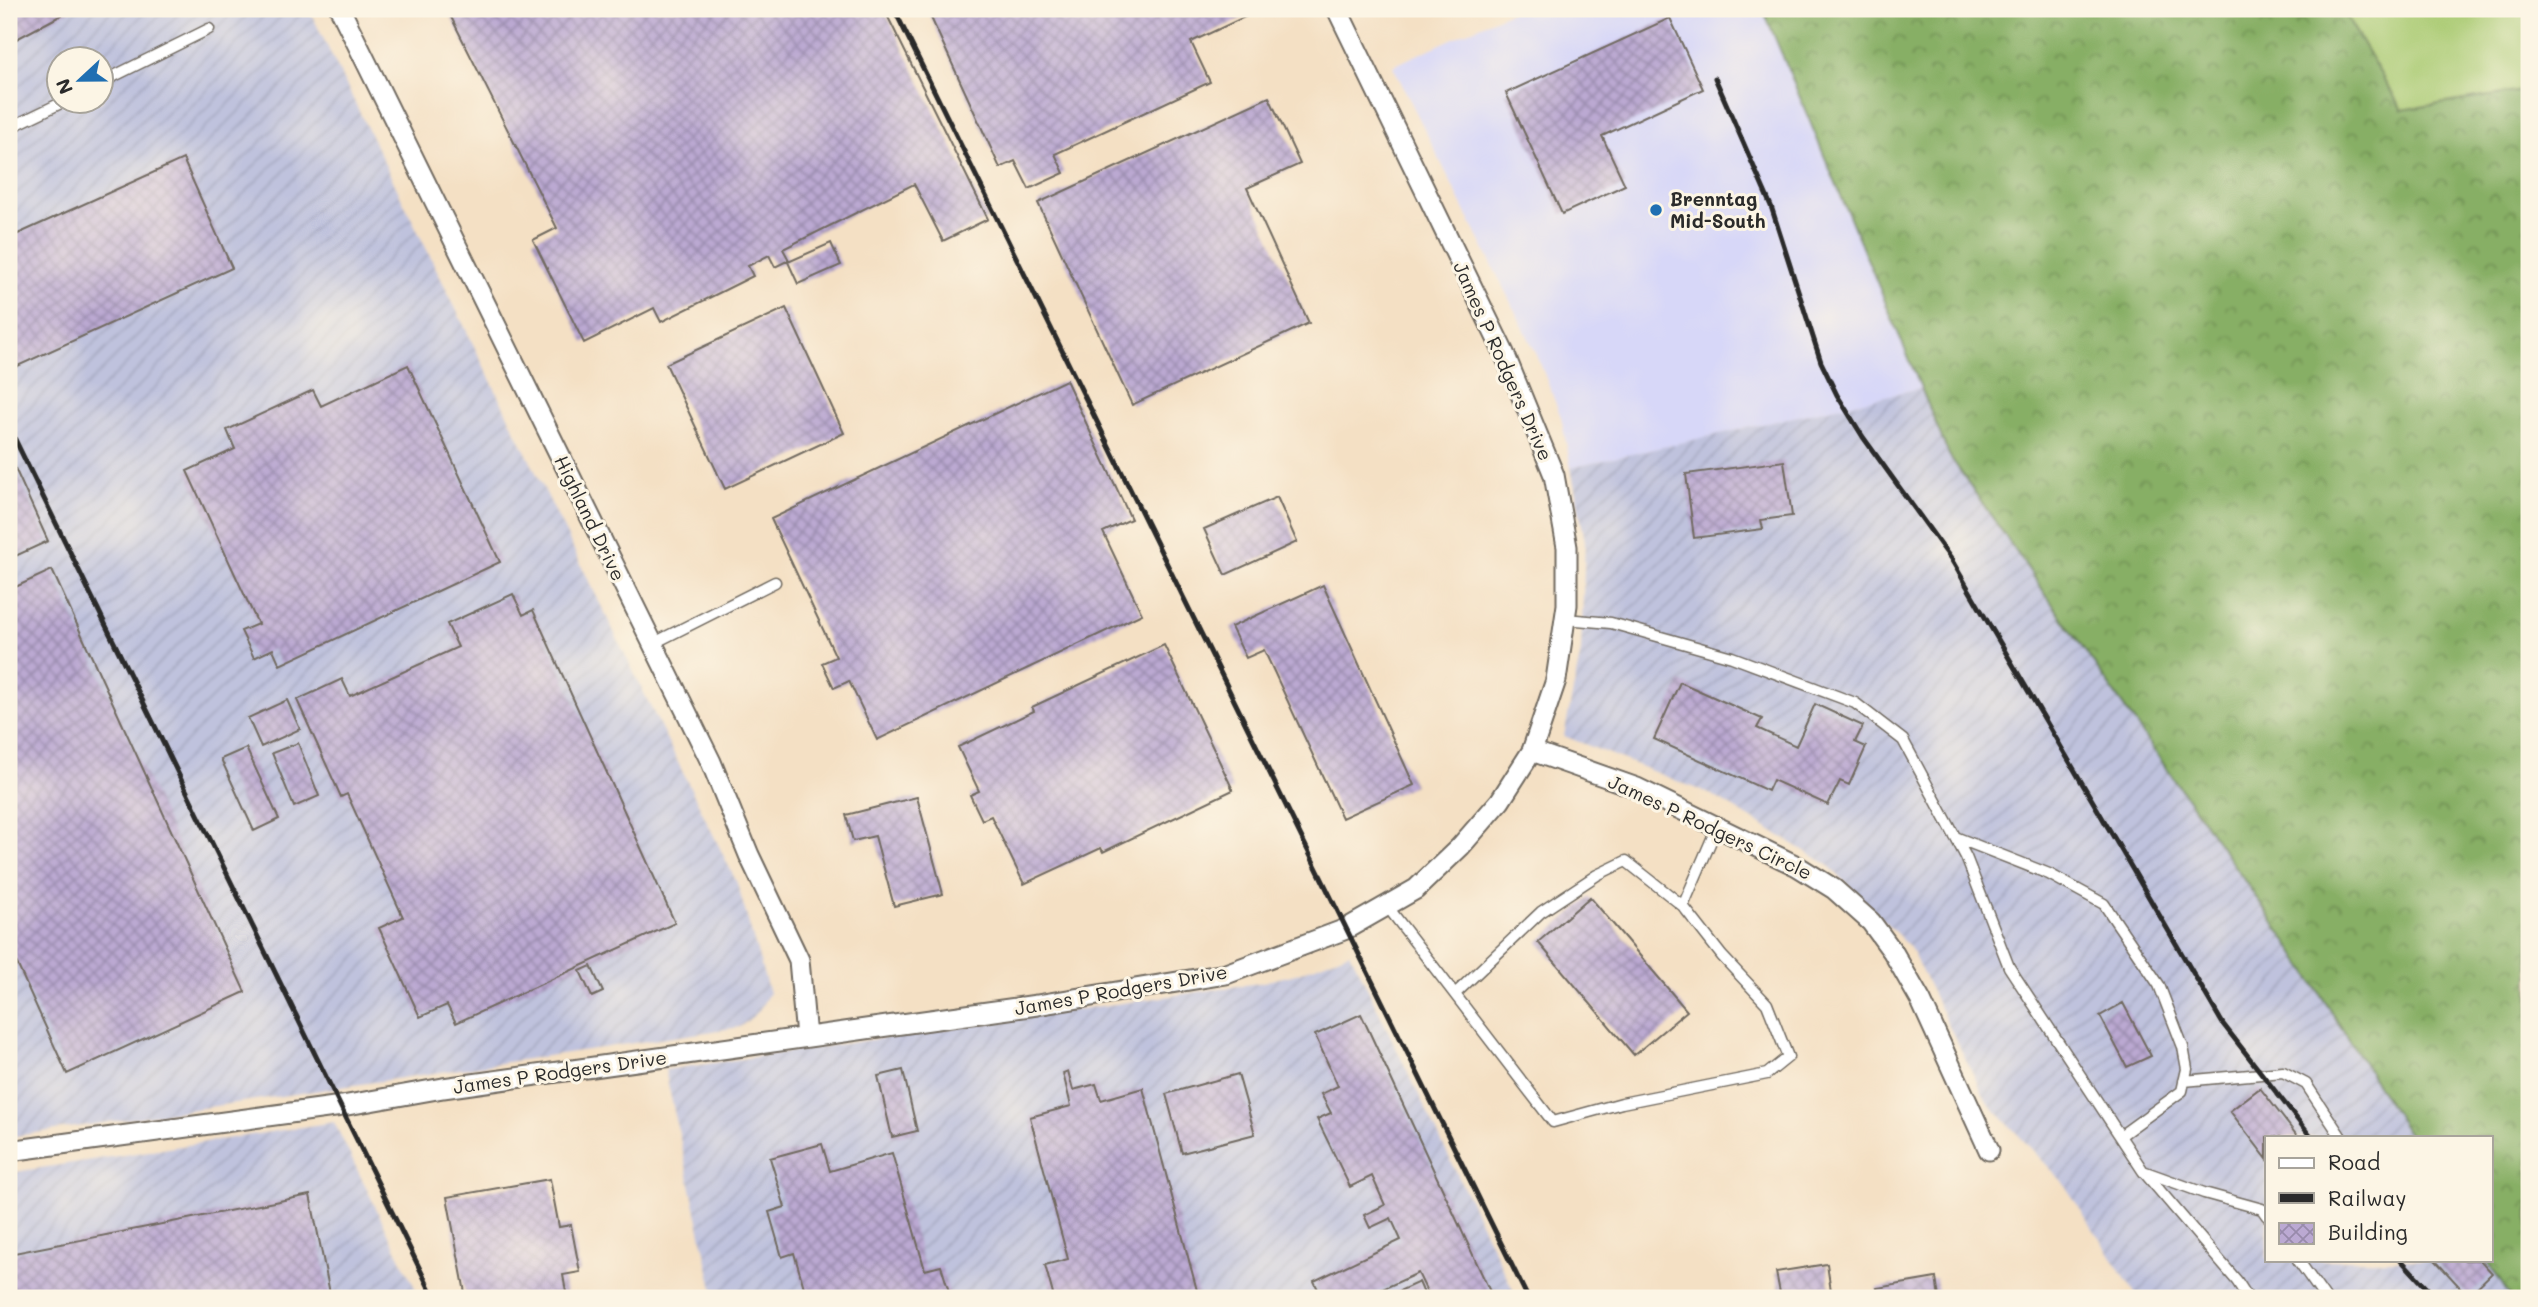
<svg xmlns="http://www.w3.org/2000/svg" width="2538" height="1307" font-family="Mali,sans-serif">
<defs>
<pattern id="industrial-furrows" width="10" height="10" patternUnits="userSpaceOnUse" patternTransform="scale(1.75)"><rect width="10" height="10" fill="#bfc2dd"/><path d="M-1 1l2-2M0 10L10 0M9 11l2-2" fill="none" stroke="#a4a7be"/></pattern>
<pattern id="forest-crowns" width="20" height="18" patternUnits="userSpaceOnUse" patternTransform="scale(1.75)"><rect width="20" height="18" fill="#87af65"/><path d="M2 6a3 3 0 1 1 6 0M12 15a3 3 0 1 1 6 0" fill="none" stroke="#6f8f53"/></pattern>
<pattern id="building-cross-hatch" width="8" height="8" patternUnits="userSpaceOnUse" patternTransform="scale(1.75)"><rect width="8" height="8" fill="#bba9d2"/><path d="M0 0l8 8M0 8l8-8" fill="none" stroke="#988aab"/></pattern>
</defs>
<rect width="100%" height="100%" fill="#fcf5e5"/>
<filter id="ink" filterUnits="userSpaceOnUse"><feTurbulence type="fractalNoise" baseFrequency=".0143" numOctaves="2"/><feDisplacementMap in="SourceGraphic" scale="14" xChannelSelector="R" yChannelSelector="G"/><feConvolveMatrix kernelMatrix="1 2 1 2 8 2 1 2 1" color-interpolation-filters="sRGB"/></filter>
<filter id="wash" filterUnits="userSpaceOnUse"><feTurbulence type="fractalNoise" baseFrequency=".00686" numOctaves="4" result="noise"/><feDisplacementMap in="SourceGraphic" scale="28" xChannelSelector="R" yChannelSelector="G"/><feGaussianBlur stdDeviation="1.57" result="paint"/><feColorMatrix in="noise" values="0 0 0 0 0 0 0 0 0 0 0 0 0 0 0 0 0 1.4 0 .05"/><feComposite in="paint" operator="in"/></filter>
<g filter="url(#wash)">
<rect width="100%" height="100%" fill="#f4e0c4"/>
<path fill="#d7d7f8" d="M1517 9H1763L1921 388 1571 468 1561 417 1537 355 1393 66Z"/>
<path fill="url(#industrial-furrows)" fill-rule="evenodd" d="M9 9H309L737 883 769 993 758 1012 740 1027 9 1137ZM60 60H102V102H60Z
M1921 388 1949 456 2294 952 2410 1137H2267V1260H2487L2511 1298H2138L2062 1181 1987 1102 1909 946 1828 865 1712 795 1564 736 1581 651 1585 541 1571 468Z
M1350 952 1517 1298H715L665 1070 1259 983 1296 974Z
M334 1122 420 1298H9V1173Z"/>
<path fill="#aacb73" stroke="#6a7b4f" stroke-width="2" d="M2342 9H2529V90L2402 110Z"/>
<path fill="url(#forest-crowns)" stroke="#596d48" stroke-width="2" d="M1763 9H2342L2402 110 2529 90V1298H2511L2487 1260H2491V1137H2410L2294 952 1949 455Z"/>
<g id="blocks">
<path fill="url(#building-cross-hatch)" d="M9 9H73L9 43Z
M447 9H884L988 219 943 241 914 184 783 249 789 260 775 267 769 255 748 266 753 276 661 322 654 308 584 343 533 240 557 228Z
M927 9H1251L1253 13 1191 42 1210 82 1055 154 1064 173 1029 189 1015 161 1000 168Z
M1670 18 1703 89 1602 136 1625 185 1562 214 1506 93Z
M1269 97 1300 164 1247 188 1309 323 1132 405 1038 203Z
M183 159 232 268 9 370V238Z
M831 243 841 265 798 284 788 262Z
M786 308 844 433 725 489 666 364Z
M408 365 500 562 280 665 273 649 254 658 241 631 258 624 187 471 235 449 227 430 313 390 321 406Z
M1066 380 1131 519 1103 532 1142 614 877 740 849 681 834 688 822 663 836 657 771 519Z
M9 455 48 541 9 559Z
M1784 461 1792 516 1761 520 1763 529 1694 538 1686 474Z
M1277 497 1297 542 1225 575 1204 529Z
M52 570 245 992 67 1074 9 946V590Z
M1323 585 1414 785 1342 818 1264 650 1246 658 1231 627Z
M513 594 523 615 533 610 675 923 456 1023 447 1005 420 1017 379 928 403 917 347 794 341 797 297 700 342 679 350 696 458 647 447 624Z
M1164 645 1233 790 1103 852 1101 848 1024 884 991 816 982 820 970 795 979 791 958 747 1034 711 1032 707Z
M1680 682 1762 719 1757 728 1796 746 1815 704 1863 726 1855 742 1866 747 1849 785 1840 781 1828 805 1773 780 1768 791 1654 739Z
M287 700 300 729 261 747 248 718Z
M298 743 319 796 294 807 272 753Z
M246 748 279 819 254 831 221 759Z
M917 797 943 894 894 906 875 836 853 841 846 815Z
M1590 897 1687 1011 1634 1055 1538 942Z
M591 966 603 992 592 997 580 971Z
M2123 1003 2151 1056 2127 1067 2100 1016Z
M1361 1014 1493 1298H1430L1418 1273 1363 1298H1322L1314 1281 1401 1240 1391 1218 1370 1228 1364 1215 1385 1205 1372 1176 1350 1187 1317 1119 1331 1113 1321 1094 1338 1086 1315 1035Z
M903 1070 917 1131 892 1137 878 1076Z
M1068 1071 1073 1090 1096 1084 1101 1100 1143 1088 1199 1298H1077V1296L1054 1298 1045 1265 1068 1259 1030 1117 1071 1106 1063 1073Z
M1238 1074 1255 1134 1182 1153 1166 1094Z
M2260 1088 2298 1137H2267V1159L2230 1111Z
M822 1144 830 1171 892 1153 925 1270 941 1266 951 1298H807L794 1253 782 1257 769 1212 785 1207 770 1158Z
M550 1179 559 1227 571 1225 580 1272 563 1275 567 1298H466L447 1197Z
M310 1195 331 1298H9V1254Z
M2435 1260H2480L2492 1273 2468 1296Z
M1827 1264 1832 1298H1781L1776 1272Z
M1936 1278 1939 1298H1879L1877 1288Z
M1419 1282 1426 1298H1384Z
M2030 1292 2031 1298H2002V1297Z"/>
</g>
</g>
<g filter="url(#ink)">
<use href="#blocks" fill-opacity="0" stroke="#716a61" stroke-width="2"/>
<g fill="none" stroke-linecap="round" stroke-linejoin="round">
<defs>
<path id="lane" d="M102 82 209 29
M9 128 63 102
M1565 619 1611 623 1732 657 1855 703 1903 740 1966 857 2009 967 2143 1171 2237 1281 2248 1298
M652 644 775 582
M1955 837 2049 874 2104 904 2159 985 2183 1047 2187 1069 2182 1091 2120 1136
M1387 906 1553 1122 1622 1103 1767 1074 1788 1057 1767 1004 1722 956 1683 906 1717 827
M1455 994 1541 912 1597 875 1626 861 1683 906
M2184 1081 2283 1072 2306 1084 2341 1137
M2143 1171 2204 1193 2262 1209 2267 1216
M2298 1260 2325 1298"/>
<path id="street" d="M340 9 711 762 749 855 799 960 806 1037
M1532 751 1637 788 1797 866 1834 889 1871 922 1893 952 1921 1001 1989 1150
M9 1151 342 1106 443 1088 1037 1005 1226 974 1346 929 1416 889 1460 847 1500 801 1532 751 1556 680 1567 605V547L1554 475 1504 353 1337 9"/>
</defs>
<use href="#lane" stroke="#716a61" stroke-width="13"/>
<use href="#street" stroke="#716a61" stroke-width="23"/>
<use href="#lane" stroke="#fff" stroke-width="10"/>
<use href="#street" stroke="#fff" stroke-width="19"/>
<path stroke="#2b2b2b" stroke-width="5" d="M894 9 1528 1298
M1715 78 1771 206 1821 362 1837 395 1863 437 1951 559 2223 1024 2311 1137
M9 427 434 1298
M2401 1260 2436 1298"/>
</g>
</g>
<circle fill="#1f6fb2" stroke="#fcf5e5" stroke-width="2.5" cx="1656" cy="210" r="7"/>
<g text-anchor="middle" stroke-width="6" stroke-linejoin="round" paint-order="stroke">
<g font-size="19" font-weight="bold" fill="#2b2b2b" stroke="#fcf5e5" text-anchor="start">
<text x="1670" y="206">Brenntag<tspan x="1670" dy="22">Mid-South</tspan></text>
</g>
<g font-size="19" fill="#2b2b2b" stroke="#fcf5e5">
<text transform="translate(1503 361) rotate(66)" y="7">James P Rodgers Drive</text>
<text transform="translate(590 518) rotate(64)" y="7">Highland Drive</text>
<text transform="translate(1710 827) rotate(25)" y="7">James P Rodgers Circle</text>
<text transform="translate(1121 990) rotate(-10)" y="7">James P Rodgers Drive</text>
<text transform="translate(560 1072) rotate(-8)" y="7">James P Rodgers Drive</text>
</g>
</g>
<rect width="2538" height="1307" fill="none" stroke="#fcf5e5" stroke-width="35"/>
<rect x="2265" y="1136" width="228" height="126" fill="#fcf5e5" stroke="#a8a49b" stroke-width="2"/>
<rect x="2279" y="1158" width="35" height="10" fill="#ffffff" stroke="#a8a49b" stroke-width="2"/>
<text x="2328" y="1170" font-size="21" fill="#2b2b2b">Road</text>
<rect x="2279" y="1193" width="35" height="10" fill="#2b2b2b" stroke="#a8a49b" stroke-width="2"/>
<text x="2328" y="1206" font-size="21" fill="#2b2b2b">Railway</text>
<rect x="2279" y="1223" width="35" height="21" fill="url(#building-cross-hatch)" stroke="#a8a49b" stroke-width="2"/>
<text x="2328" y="1240" font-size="21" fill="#2b2b2b">Building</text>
<g transform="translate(80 80) rotate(248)"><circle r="33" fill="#fcf5e5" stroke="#a8a49b" stroke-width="2"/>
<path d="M0-5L12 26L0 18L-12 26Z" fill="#1f6fb2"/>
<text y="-10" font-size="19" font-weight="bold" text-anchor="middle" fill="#2b2b2b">N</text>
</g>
</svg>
